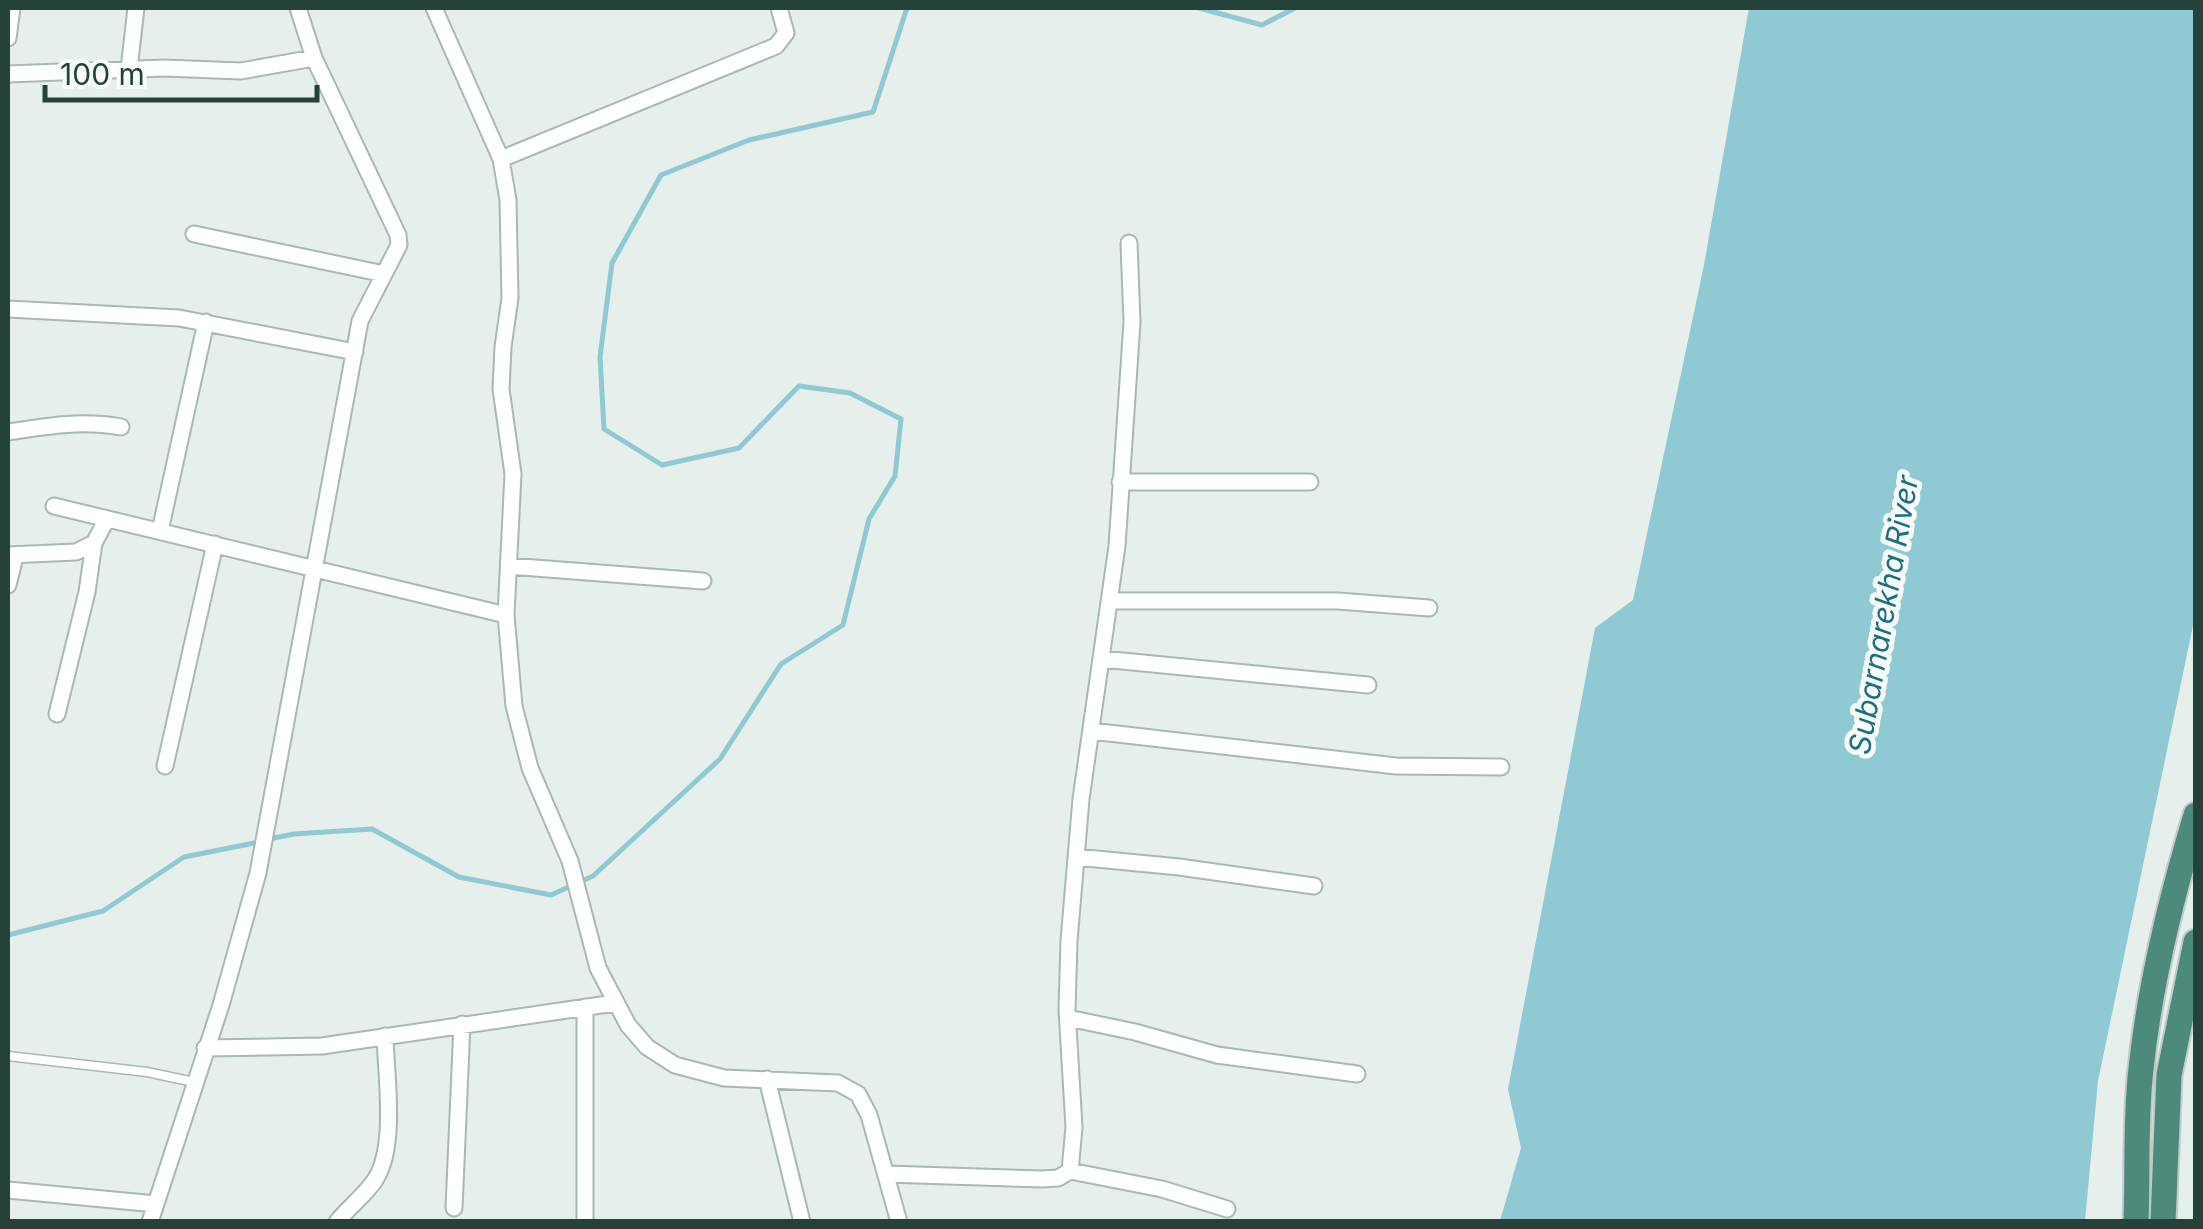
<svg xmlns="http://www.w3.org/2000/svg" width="2203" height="1229" font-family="Inter,sans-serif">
<rect width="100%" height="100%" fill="#e6efeb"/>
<path fill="#8ec9d4" d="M1749 8H2195V616L2098 1081 2085 1221H1500L1521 1148 1508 1089 1595 628 1633 600 1704 265Z"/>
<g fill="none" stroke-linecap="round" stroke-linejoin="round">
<path stroke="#8ec9d4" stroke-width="5" d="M1199 8 1262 25 1295 8
M269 839 294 834 372 829 459 877 551 895 593 876 720 759 781 664 843 625 869 519 895 476 901 419 850 393 799 386 739 448 662 465 604 429 600 357 612 263 661 175 749 140 873 112 907 8
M8 935 103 911 184 857 259 842"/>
<defs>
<path id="service" d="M8 1056 147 1072 194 1082"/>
<path id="minor" d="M434 8 501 159 508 200 510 298 503 347 501 389 513 474 506 615 514 706 530 768 570 861 598 968 628 1025 647 1047 675 1065 724 1078 838 1083 858 1094 869 1115 899 1222
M8 38 12 8
M129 69 136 8
M8 74 164 68 241 71 314 58
M501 159 776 46 786 33 779 8
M194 234 384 274
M8 309 179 318 355 352
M8 432C47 426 81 420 121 427
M1120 482H1310
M54 506 506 615
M160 531 206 322
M8 555 76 552 94 543 107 519
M509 566 703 581
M8 585 15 557
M1111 601H1338L1429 608
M1102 659 1368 685
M57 714 87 592 94 543
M1091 731 1396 766 1501 767
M165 766 215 544
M1076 857 1179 867 1314 886
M585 1007V1222
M1068 1018 1135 1032 1217 1055 1357 1074
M205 1048 322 1046 615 1003
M767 1079 802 1222
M1070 1171 1162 1189 1227 1209
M886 1174 1042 1179 1058 1178 1070 1171 1074 1127 1067 1010 1069 941 1081 799 1117 546 1132 322 1129 243
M8 1190 156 1204
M454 1208 462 1024
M150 1222 221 1005 258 873 360 321 399 245 398 235 314 58 298 8
M337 1222C349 1207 365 1195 375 1180 397 1147 386 1075 385 1036"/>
<path id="trunk" d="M2136 1222C2138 1171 2135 1119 2141 1069 2150 982 2171 898 2196 815
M2163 1222 2169 1075 2196 942"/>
</defs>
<use href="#service" stroke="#a8b8b2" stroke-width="11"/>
<use href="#minor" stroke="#a8b8b2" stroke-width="19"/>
<use href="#trunk" stroke="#c2cac8" stroke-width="29"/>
<use href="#service" stroke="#fff" stroke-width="8"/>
<use href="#minor" stroke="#fff" stroke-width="15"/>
<use href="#trunk" stroke="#4c8a7c" stroke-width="25"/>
</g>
<g text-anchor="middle" stroke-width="10" stroke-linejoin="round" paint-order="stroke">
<g font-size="30" font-style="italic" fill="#1c6f80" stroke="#f7fbf9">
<text transform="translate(1884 615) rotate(-80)" y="10">Subarnarekha River</text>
</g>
</g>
<rect width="2203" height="1229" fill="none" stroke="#24423a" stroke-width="20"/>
<path d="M45 85v15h272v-15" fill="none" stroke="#24423a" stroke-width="5"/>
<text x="60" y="85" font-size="30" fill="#24423a" stroke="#f7fbf9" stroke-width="8" paint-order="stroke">100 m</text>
</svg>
